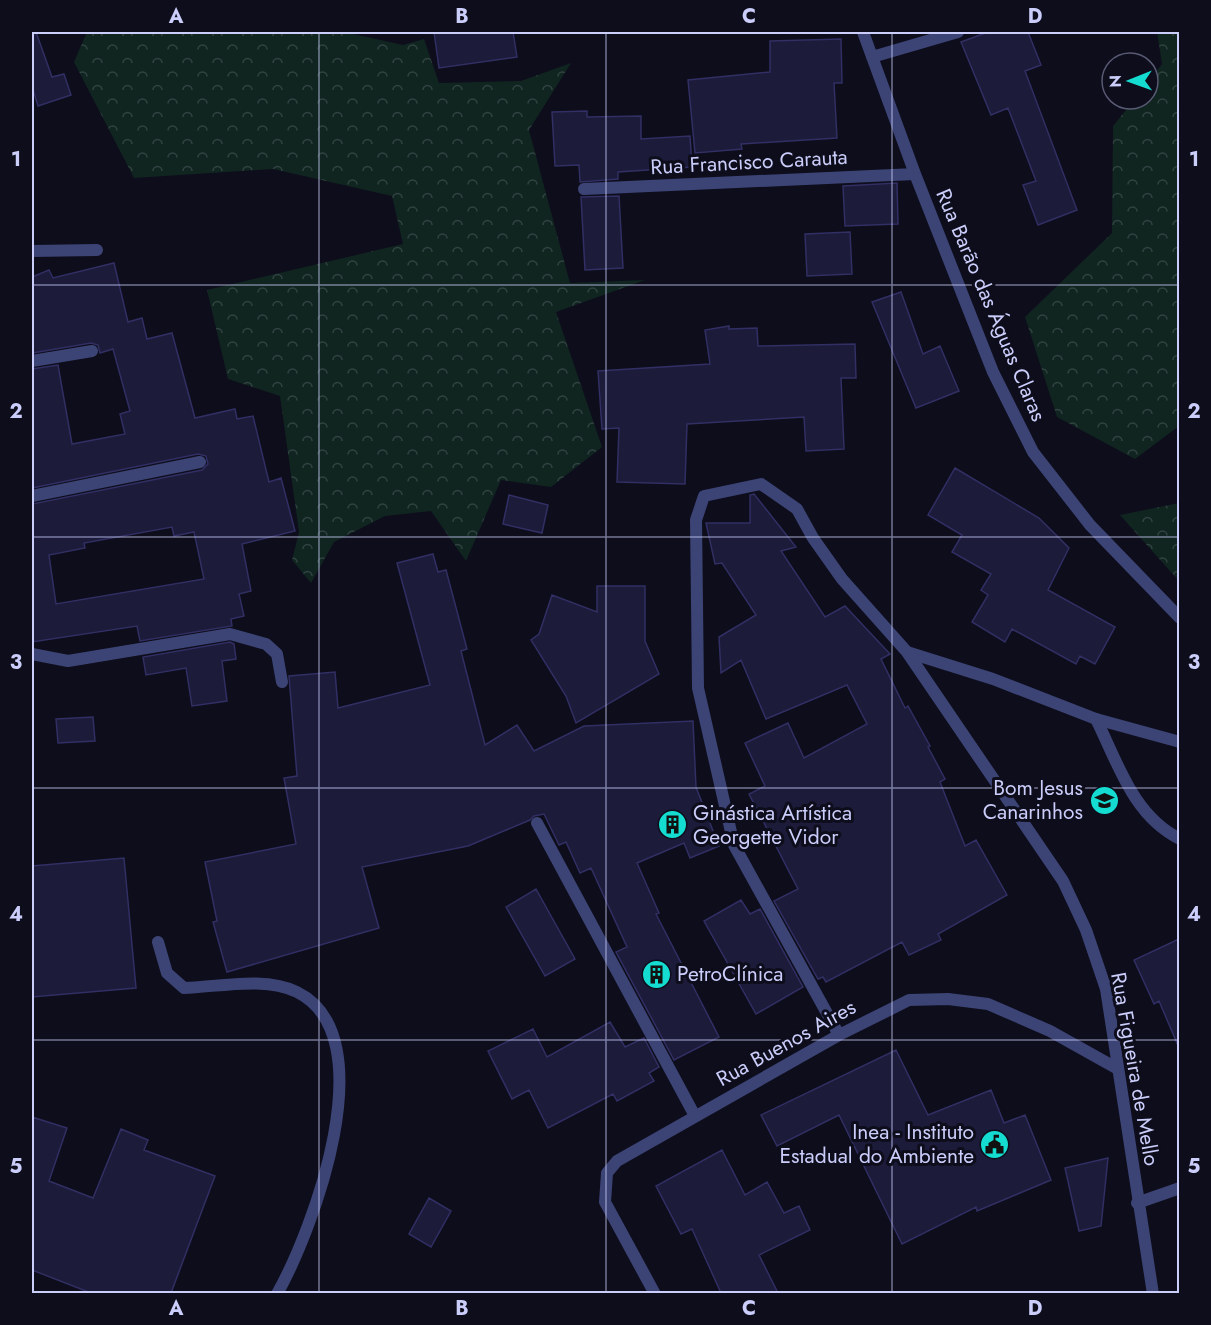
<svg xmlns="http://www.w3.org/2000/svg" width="1211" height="1325" font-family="Jost,sans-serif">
<defs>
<pattern id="forest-crowns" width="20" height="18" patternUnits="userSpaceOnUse" patternTransform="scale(1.5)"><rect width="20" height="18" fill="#102420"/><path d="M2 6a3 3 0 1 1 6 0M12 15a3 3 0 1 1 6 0" fill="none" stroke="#314341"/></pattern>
</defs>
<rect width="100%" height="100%" fill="#0d0d1b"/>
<path fill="url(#forest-crowns)" d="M87 32H344L403 45 424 39 439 83 521 81 571 63 529 130 570 283 645 280 556 312 602 447 551 487 501 480 466 561 431 511 385 516 334 542 311 583 292 560 299 532 280 396 228 379 207 290 403 244 392 196 273 169 134 178 74 62Z
M1157 32H1179V426L1135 459 1057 417 1025 317 1112 233 1113 126 1135 99H1148V82L1162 64Z
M1179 503 1180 504 1179 581 1120 515Z"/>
<path fill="#1c1b3a" stroke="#312f63" stroke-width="1.5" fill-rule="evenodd" d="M32 32H36L52 77 64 74 71 95 38 106 32 86Z
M434 32H513L517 57 439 68Z
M988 32H1028L1041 65 1025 71 1077 210 1038 225 1023 185 1036 181 1008 108 991 115 961 42Z
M841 39 842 83H834L837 138 741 144 742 149 695 153 688 80 770 72V41Z
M587 111V117L641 116V139L690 136 692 167 618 172V179L580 182 579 165 555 166 552 112Z
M897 183 898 224 845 226 843 186Z
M619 196 623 268 585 270 581 197Z
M850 232 852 274 807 276 805 234Z
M114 263 128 322 142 318 147 339 172 333 195 418 235 409 237 419 253 416 269 482 281 478 295 531 242 544 251 591 239 594 244 616 231 619 232 626 140 641 137 626 32 642V504L202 470 208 464 206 456 198 454 32 488V369L58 365 72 444 125 434 120 414 130 411 113 349 100 353 98 345 91 343 32 353V277L49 270 53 278ZM172 527 174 536 194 532 204 579 56 604 49 555 85 548 84 543Z
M901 292 923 354 940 346 959 391 916 408 872 302Z
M729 326V329L757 328 758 346 855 344 856 378H841L844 449 806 451 804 417 687 424 685 484 617 482 619 428 602 429 598 371 710 364 705 330Z
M955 468 1039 518 1069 548 1048 590 1115 627 1095 664 1080 656 1076 664 1012 629 1005 642 972 622 988 595 981 590 991 574 952 552 962 535 928 515Z
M754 494 796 547 781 551 825 617 845 606 890 654 881 659 905 708 908 706 930 746 928 747 945 779 940 782 965 846 976 840 1007 895 938 934 941 940 909 955 902 942 826 982 823 977 818 979 774 901 798 889 749 794 765 786 745 743 788 723 804 758 867 724 847 685 766 719 741 660 721 673 719 637 756 615 722 563 715 564 706 523H750V495Z
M509 495 548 505 542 533 503 524Z
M433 554 438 572 446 570 467 649 461 651 485 745 517 725 534 751 584 726 693 721 696 787 719 846 690 858 684 843 637 863 659 913 656 914 719 1037 674 1060 616 952 627 947 591 868 580 873 566 842 559 845 544 814 534 816 530 820 468 846 362 867 379 928 227 972 213 922 217 921 205 862 296 844 284 778 297 776 289 676 335 672 338 708 430 685 397 563Z
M597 586H645V641L659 674 576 723 566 696 531 640 539 634 552 595 597 612Z
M230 642 234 644 236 659 222 661 227 701 192 706 186 668 146 675 143 657Z
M93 717 95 741 58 743 56 719Z
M124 858 136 988 32 997V866Z
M536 889 575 959 545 976 506 907Z
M741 900 750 914 760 909 803 987 756 1014 704 921Z
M1179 939V1048L1159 1001 1154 1004 1134 960Z
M610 1022 625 1047 644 1038 659 1067 649 1073 654 1081 617 1101 613 1094 548 1128 529 1090 512 1099 488 1051 533 1029 547 1057Z
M896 1050 928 1115 991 1090 1004 1123 1025 1115 1051 1180 977 1211 976 1207 902 1244 839 1115 777 1146 761 1115Z
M32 1117 67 1128 49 1181 93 1198 121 1129 148 1140 144 1150 215 1176 171 1293H91L32 1270Z
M722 1150 745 1195 767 1182 784 1213 799 1206 810 1230 759 1255 778 1293H721L692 1229 681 1234 656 1186Z
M1108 1158 1101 1226 1079 1231 1065 1168Z
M429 1198 451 1211 431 1247 409 1234Z"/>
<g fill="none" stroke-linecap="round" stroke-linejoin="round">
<path stroke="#3c4375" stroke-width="12" d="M32 361 92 351
M32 496 200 462
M32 654 68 661 230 634 266 644 277 654 282 682
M1096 719C1118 763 1133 816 1180 839
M158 942 167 973 184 988C218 987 265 976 297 992 386 1036 313 1230 277 1294
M1137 1203 1180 1188"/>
<path stroke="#3c4375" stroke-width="12" d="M863 32 915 174 993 372 1033 452 1090 525 1180 618
M872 57 958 32
M584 189 915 174
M32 251 97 250
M907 652 993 679 1096 719 1180 742
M537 823 695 1116
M839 1035 734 845 698 688 696 520 704 496 761 484 797 509 813 538 842 579 907 652 1063 881 1086 930 1106 989 1153 1294
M655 1294 605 1202 607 1173 617 1161 839 1035 909 1000 948 999 988 1004 1050 1031 1118 1069"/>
</g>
<path fill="none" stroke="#cbcdfa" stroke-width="1.5" stroke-opacity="0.55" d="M319 32V1294M606 32V1294M892 32V1294M32 285H1180M32 537H1180M32 788H1180M32 1040H1180"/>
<defs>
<symbol id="school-disc" viewBox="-11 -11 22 22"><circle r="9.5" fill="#15dcd1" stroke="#0d0d1b"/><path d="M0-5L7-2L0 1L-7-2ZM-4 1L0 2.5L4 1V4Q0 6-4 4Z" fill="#111"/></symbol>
<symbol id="building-disc" viewBox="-11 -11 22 22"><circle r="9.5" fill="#15dcd1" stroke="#0d0d1b"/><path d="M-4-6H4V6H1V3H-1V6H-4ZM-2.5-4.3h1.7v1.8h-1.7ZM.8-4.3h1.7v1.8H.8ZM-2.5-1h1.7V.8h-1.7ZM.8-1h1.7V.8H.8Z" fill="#111"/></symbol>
<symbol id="civic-disc" viewBox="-11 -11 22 22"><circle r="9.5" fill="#15dcd1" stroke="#0d0d1b"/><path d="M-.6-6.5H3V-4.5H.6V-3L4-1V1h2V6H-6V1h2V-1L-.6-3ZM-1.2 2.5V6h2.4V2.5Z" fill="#111"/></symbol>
</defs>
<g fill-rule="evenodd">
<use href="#school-disc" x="1088" y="784" width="33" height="33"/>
<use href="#building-disc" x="656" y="808" width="33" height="33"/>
<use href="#building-disc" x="640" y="958" width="33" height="33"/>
<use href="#civic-disc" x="978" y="1128" width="33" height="33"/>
</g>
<g text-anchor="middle" stroke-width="6" stroke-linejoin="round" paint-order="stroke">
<g font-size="21" fill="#cbcdfa" stroke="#0d0d1b">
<text transform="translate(749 162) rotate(-3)" y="7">Rua Francisco Carauta</text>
<text transform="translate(991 305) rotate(67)" y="7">Rua Barão das Águas Claras</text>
<text transform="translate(786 1043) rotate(-29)" y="7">Rua Buenos Aires</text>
<text transform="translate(1135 1069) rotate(80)" y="7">Rua Figueira de Mello</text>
</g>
<g font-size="21" fill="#cbcdfa" stroke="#0d0d1b" text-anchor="end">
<text x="1083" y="795">Bom Jesus<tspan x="1083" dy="24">Canarinhos</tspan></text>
<text x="693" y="820" text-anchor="start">Ginástica Artística<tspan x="693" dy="24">Georgette Vidor</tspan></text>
<text x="677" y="981" text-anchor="start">PetroClínica</text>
<text x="974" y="1139">Inea - Instituto<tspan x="974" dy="24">Estadual do Ambiente</tspan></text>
</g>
</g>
<rect width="1211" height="1325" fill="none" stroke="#0d0d1b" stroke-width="66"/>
<g transform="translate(1130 81) rotate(269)"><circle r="28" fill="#0d0d1b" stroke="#595a74" stroke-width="1.5"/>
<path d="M0-4.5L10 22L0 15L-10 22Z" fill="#15dcd1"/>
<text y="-9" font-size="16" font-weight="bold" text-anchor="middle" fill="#cbcdfa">N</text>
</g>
<rect x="33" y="33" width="1145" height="1259" fill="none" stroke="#cbcdfa" stroke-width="2"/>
<g font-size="20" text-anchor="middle" font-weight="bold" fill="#cbcdfa">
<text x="176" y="23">A</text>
<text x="462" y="23">B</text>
<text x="749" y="23">C</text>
<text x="1035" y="23">D</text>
<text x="16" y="166">1</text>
<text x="1194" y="166">1</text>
<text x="16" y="418">2</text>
<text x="1194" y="418">2</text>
<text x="16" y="669">3</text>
<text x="1194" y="669">3</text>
<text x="16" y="921">4</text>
<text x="1194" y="921">4</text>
<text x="16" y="1173">5</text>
<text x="1194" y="1173">5</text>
<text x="176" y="1315">A</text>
<text x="462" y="1315">B</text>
<text x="749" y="1315">C</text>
<text x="1035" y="1315">D</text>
</g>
</svg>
